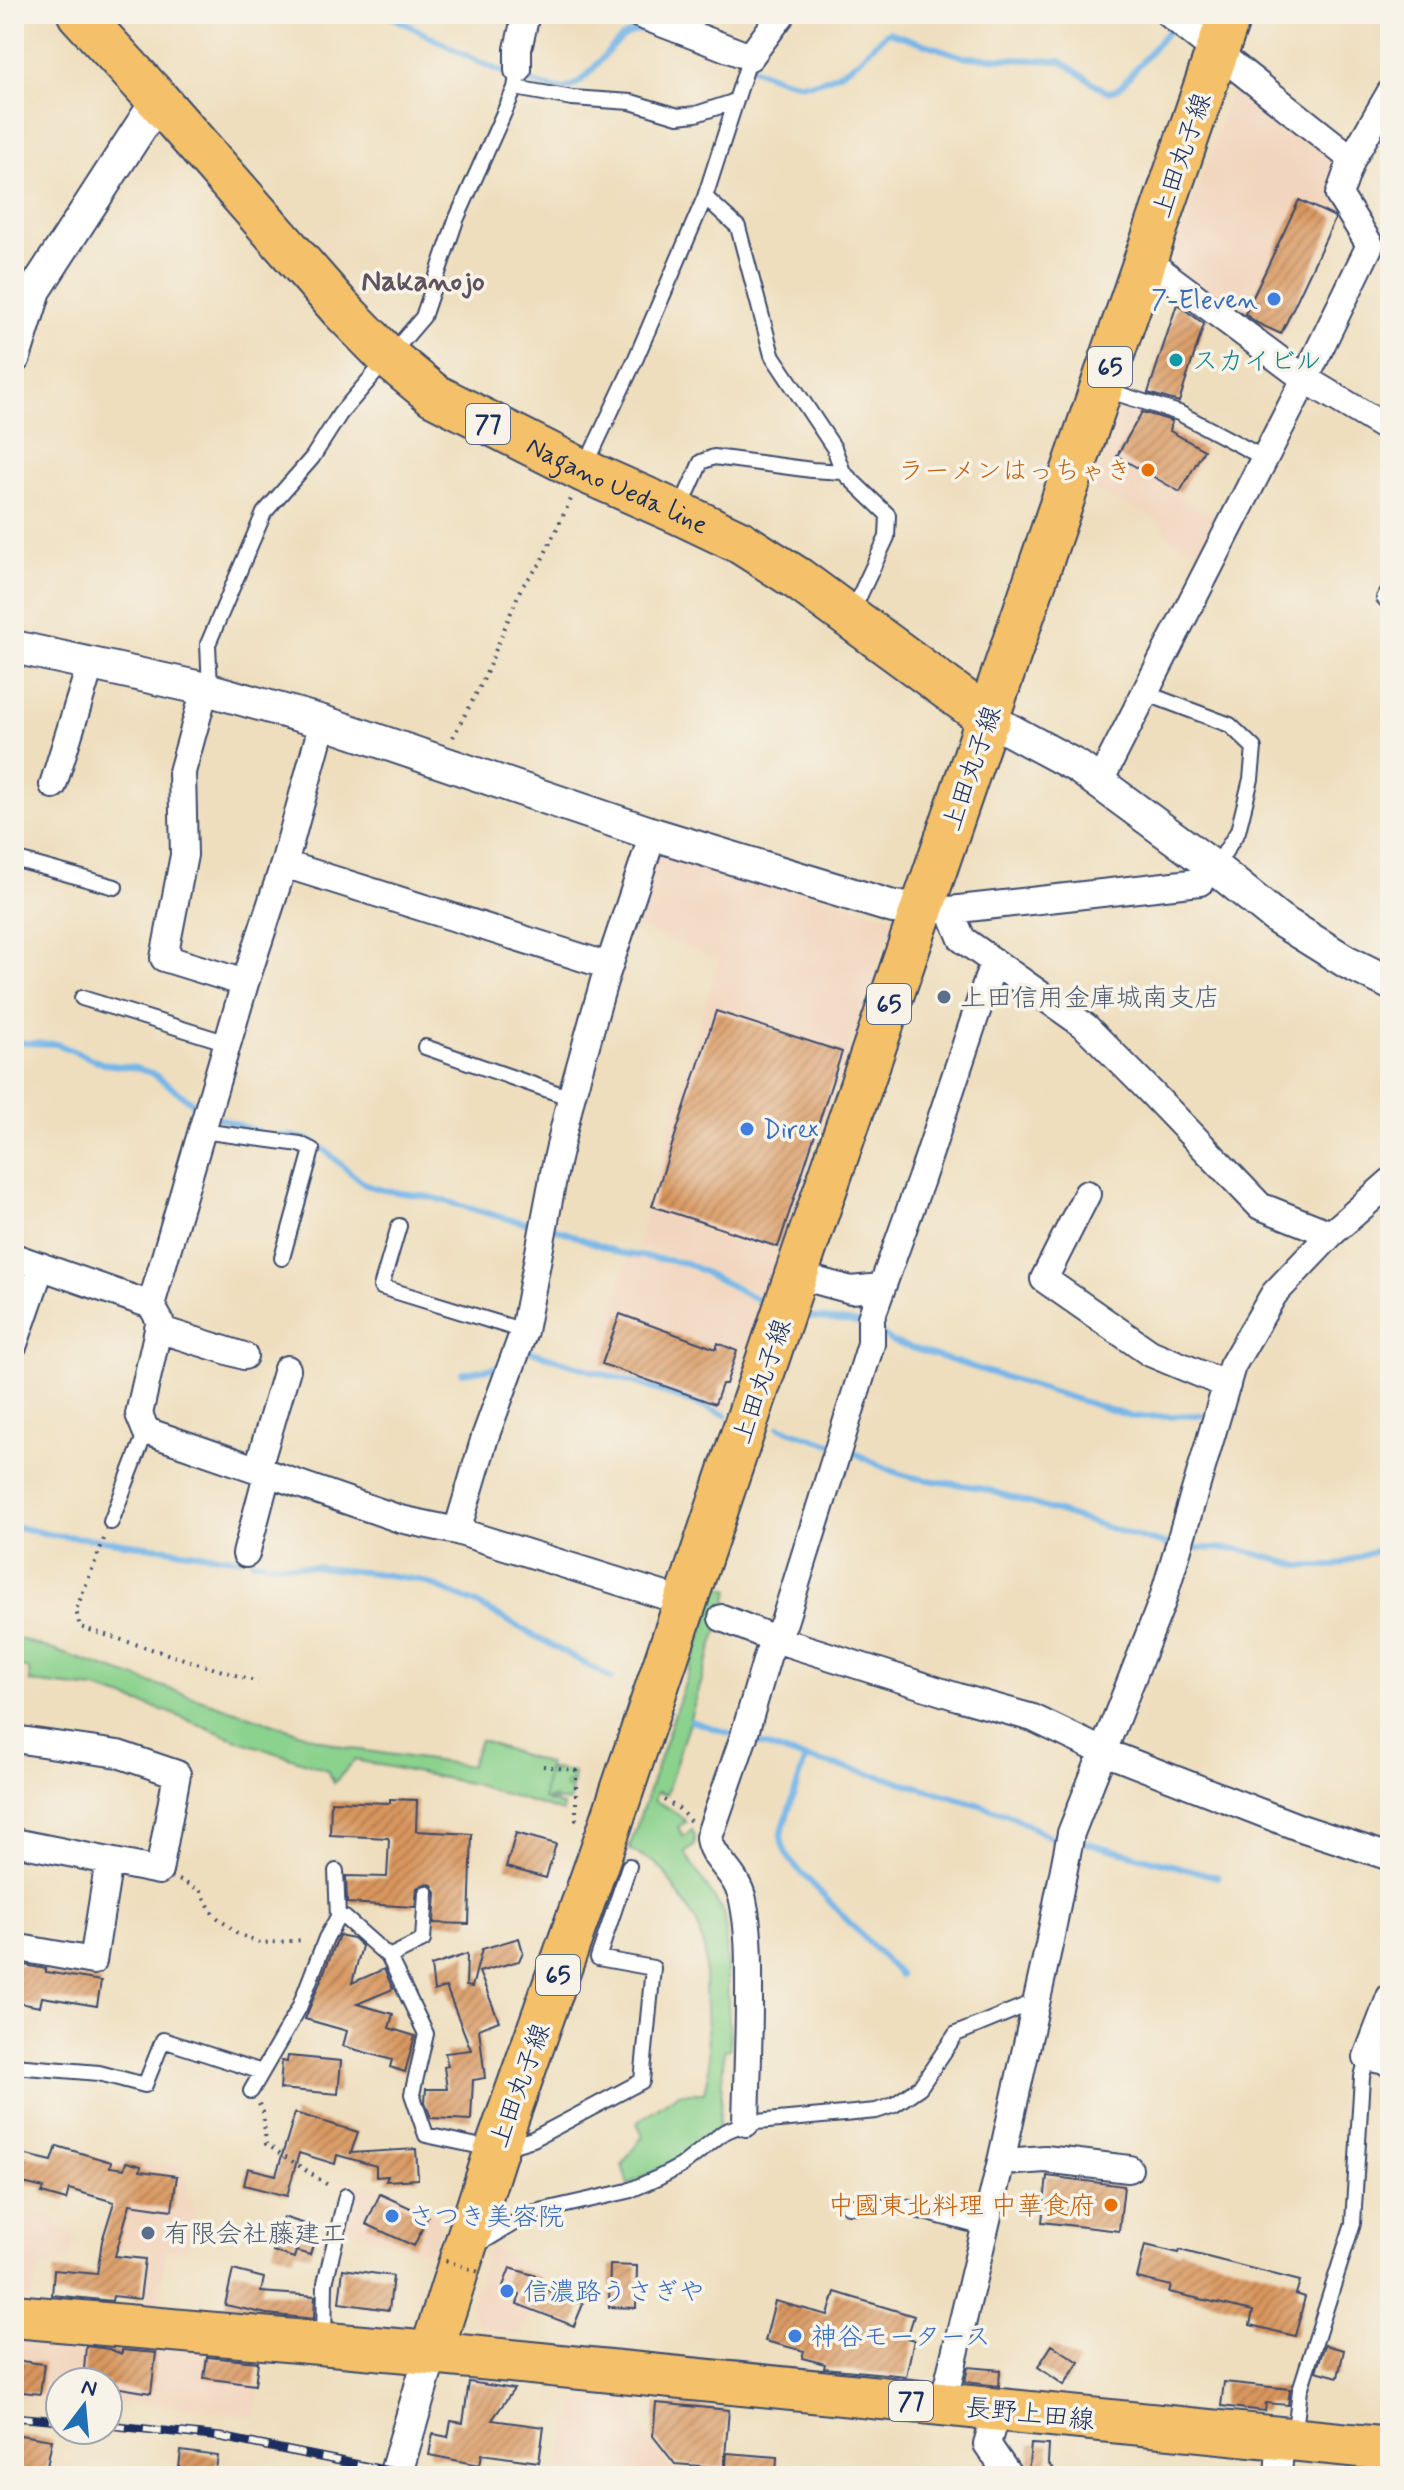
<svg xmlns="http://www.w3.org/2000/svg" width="1404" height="2490" font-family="Mynerve,'Klee One',sans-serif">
<defs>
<pattern id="cemetery-stones" width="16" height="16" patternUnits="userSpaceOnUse" patternTransform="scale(2)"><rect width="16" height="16" fill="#8bd28d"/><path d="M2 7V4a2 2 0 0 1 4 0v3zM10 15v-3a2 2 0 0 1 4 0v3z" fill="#71ab76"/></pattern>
<pattern id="building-hatch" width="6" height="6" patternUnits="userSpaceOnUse" patternTransform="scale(2)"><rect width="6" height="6" fill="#d9965d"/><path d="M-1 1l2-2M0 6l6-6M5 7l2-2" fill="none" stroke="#af7b50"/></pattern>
</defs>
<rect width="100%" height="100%" fill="#f7f3e8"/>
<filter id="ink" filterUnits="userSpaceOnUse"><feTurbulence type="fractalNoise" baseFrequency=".0125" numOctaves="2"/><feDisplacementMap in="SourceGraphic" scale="16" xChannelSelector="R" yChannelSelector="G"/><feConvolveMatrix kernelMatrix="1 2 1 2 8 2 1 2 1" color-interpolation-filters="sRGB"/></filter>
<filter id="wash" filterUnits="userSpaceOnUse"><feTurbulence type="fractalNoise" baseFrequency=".006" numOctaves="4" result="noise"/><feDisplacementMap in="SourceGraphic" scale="32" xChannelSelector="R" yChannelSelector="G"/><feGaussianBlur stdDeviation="1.8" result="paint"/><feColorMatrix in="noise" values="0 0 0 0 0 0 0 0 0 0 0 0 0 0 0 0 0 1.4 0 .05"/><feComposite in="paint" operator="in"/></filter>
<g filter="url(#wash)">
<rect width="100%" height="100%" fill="#eedebd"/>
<path fill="#f2d5be" d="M1236 78 1338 163 1339 214 1278 348 1169 271Z
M1124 401 1207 449 1181 497 1221 519 1207 556 1171 540 1163 526 1152 517 1094 491Z
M656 848 894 918 763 1296 687 1260 636 1248 718 960 630 924Z
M629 1257 684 1267 760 1305 726 1412 593 1368Z
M117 2160 184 2166 196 2220 187 2252 166 2249 157 2314 142 2313 152 2250 102 2245Z
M361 2179 442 2218 432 2253 343 2229 351 2197Z
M14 2208 51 2215 61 2229 78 2239 68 2259 63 2263 46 2265 40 2270 29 2303 14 2301Z
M489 2246 543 2274 522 2336 481 2330 471 2308Z
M14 2329 262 2351 257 2418 173 2406 108 2401V2382H60V2398L14 2397Z
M576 2398 629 2401 644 2433 672 2468 685 2476H556Z"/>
<path fill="#8bd28d" stroke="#538076" stroke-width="2" d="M718 1586 730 1590 666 1795 657 1792 654 1801C667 1806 677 1812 686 1822L678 1827 683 1836 692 1830 695 1836V1845L685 1853 725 1915 730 2049 724 2050 719 2128 676 2160 628 2185 622 2164 643 2136 637 2122 679 2093H704L709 2069 705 1989V1954L697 1923 664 1872 654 1862 629 1849Z
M14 1637 346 1748 470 1766 480 1740 548 1764 543 1799 563 1806V1812L473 1784 355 1760 334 1783 328 1770 240 1741 165 1711 96 1689 30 1682 29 1669 14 1665Z"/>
<path fill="url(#cemetery-stones)" stroke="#538076" stroke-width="2" d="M547 1768 574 1772 570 1802 543 1799Z"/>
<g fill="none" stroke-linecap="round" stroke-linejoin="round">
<path stroke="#74b5e8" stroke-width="6" d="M387 14C436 39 484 69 537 84 545 86 554 90 561 89 593 89 611 25 649 30
M750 67C793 84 808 94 851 66 864 57 874 42 889 32L964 57 1061 61 1107 92 1116 90 1122 85 1174 24
M14 1040 25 1043 57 1044 104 1064 136 1068 152 1073 200 1108
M213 1116 259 1132
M277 1136C322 1132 334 1165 367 1185 379 1192 418 1194 434 1198 468 1207 501 1219 536 1225
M551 1227 619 1253 686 1263 761 1301
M810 1317 864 1324
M881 1333 892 1342 1133 1417 1202 1415
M525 1351 527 1350 592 1371 634 1382 726 1415
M462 1373 502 1367
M779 1427 831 1444
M846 1449C867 1458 885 1470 907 1476 935 1483 964 1483 991 1491 1052 1509 1112 1531 1173 1546
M14 1526 52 1535 95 1539 240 1559
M1195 1548 1238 1549 1300 1566H1334L1376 1551 1390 1553
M252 1561 373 1573 420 1580 475 1603 611 1678
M691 1721 738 1736
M748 1740 796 1756 880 1776 980 1805 1011 1816 1056 1840
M806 1758 781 1834C782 1850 788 1858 799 1870L900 1975
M1083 1842 1218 1877"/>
</g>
<g id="blocks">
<path fill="url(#building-hatch)" d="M1299 200 1333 216 1335 219 1281 334 1257 323 1245 314Z
M1177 304 1204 324 1179 402 1148 393Z
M1142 412 1172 421 1170 431 1204 450 1180 492 1117 456Z
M716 1011 842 1052 778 1247 652 1206Z
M620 1314 716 1349 718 1343 737 1351 726 1384H722L715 1404 602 1364Z
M390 1799 417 1800 416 1831 472 1834 469 1924 434 1923 436 1893 432 1885 427 1883 417 1888 415 1907 347 1903 346 1876 387 1877 389 1840 388 1838 330 1835 331 1801 390 1803Z
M516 1833 556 1844 546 1878 506 1867Z
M339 1935 353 1938 362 1946 352 1983 384 1969 393 1989 357 2004 393 2014 389 2028 415 2036 405 2072 390 2067 392 2060 343 2046 347 2031 305 2019Z
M519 1938 523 1952 519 1961 479 1972 499 2021 479 2029 485 2078 473 2080 471 2120 431 2118 425 2102 426 2089H447L444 2067 448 2066 445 2053 471 2050 446 1987 434 1991 431 1966 467 1954 466 1986 472 1987 482 1949Z
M14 1963 46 1969V1972L101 1981 97 2006 42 1997 40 2007 14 2002Z
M288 2056 341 2061 338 2094 280 2089 282 2061 287 2062Z
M295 2113 358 2132 351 2153 416 2149 418 2179 386 2181 388 2176 376 2177V2166L337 2155 335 2164 299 2153 287 2196 244 2185 248 2168 276 2175Z
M57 2146 111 2162 110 2167 124 2169 126 2162 141 2166 140 2171 177 2176 172 2210 130 2204 115 2256 145 2259 140 2299 113 2296 112 2301 52 2295 54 2270 97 2274 102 2241 114 2202 69 2189 66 2200 42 2193 44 2188 14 2181V2152L52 2161Z
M1047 2176 1124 2186 1119 2231 1042 2222Z
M380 2194 428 2216 414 2246 366 2224Z
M283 2217 318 2228 310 2255 296 2251 294 2258 273 2251Z
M1145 2245 1179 2253 1180 2250 1300 2281 1296 2294 1305 2297 1295 2336 1250 2325 1253 2311 1169 2292 1171 2286 1137 2278Z
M610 2265 637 2266 636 2308 609 2307Z
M510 2268 540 2277 536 2286 583 2304 574 2326 517 2304 520 2294 503 2286Z
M343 2269 393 2276 389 2310 339 2303Z
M233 2270 264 2278 261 2292 315 2296 314 2319 267 2314 225 2305Z
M835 2292 914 2316 907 2338 914 2340 906 2376 824 2368 825 2364 802 2358 804 2351 765 2341 775 2301 828 2315Z
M1052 2345 1079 2362 1064 2385 1038 2367Z
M1325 2345 1344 2350 1338 2377 1316 2371Z
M86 2346 109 2349 122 2354V2350L156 2353 151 2393 108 2386V2382H83Z
M207 2357 258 2362 255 2385 204 2378Z
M14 2360 44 2364 40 2394 14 2391Z
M968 2367 1000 2370 999 2386 965 2382Z
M469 2382 514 2389 492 2420 544 2427 539 2462 482 2454 480 2465 429 2455 433 2434 448 2437 451 2421 463 2423Z
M1224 2382 1290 2389 1288 2405 1266 2403 1265 2411 1221 2406Z
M656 2403 729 2410 724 2468 675 2464 653 2436Z
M14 2434 52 2440 45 2476H14Z
M1031 2444 1049 2445 1048 2463 1058 2476H1028Z
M181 2451 218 2456 215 2476H178Z
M727 2453 777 2457 776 2476H725Z"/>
</g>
</g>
<g filter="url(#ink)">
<use href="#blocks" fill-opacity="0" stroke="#3b496c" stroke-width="2"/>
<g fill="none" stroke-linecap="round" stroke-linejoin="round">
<defs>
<path id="service" d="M515 88 572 98 631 102 678 116 696 114 736 101
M705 197 738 227 772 355 834 448 843 472 888 515 887 537 851 614
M1103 389 1179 413 1264 458
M585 467 636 358 705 197 750 57
M680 509 701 462 714 457 812 470 843 472
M1390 589 1384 598 1390 604
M210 689 208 644 264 513 312 458 340 414 423 317 456 220 515 88 518 70
M1145 693 1230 725 1254 748 1251 779 1238 831 1215 868
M14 859 115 887
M82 998 228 1043
M425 1047 571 1098
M201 1131 300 1144 312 1150 282 1258
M399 1226 381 1287 524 1331
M111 1522 146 1431
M338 1917 345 1918 389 1957 426 2034 412 2094 426 2135 496 2150 533 2139 642 2081 653 1968 598 1958 629 1866
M389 1957 423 1940 426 1893
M14 2066 99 2073 145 2085 163 2040 262 2072
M251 2091 299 2008 326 1938 338 1917 336 1871
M848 2206 905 2207 985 2228
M474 2247 531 2213 628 2191 660 2177 681 2166 724 2132 746 2123 876 2111 894 2105 920 2087 956 2034 1024 2006 1036 2005
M324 2341 325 2283 346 2196
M1290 2434 1296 2422 1300 2390 1353 2223 1362 2077 1367 2057"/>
<path id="minor" d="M638 14 750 57 782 14
M518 70V49L526 14
M1352 159 1390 93
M1146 260 1305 379 1390 430
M205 689 182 772 184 855 164 958 245 983
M1099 783 1305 379 1370 245 1339 195 1352 159 1169 14
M53 785 91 663
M284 864 609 966
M934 909 950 910 1200 882 1215 868
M950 910 962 939 1085 1026 1142 1083 1260 1206 1331 1234
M1087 1194 1044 1279 1150 1353 1227 1385
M14 1257 151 1305 160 1321 139 1414 146 1431 400 1519 457 1531 662 1595
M796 1275 851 1290 881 1287
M151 1305 245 983 284 864 323 722
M158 1329 244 1356
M14 1344 41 1266
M457 1531 485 1437 524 1331 555 1168 571 1098 604 981 653 834
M246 1554 265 1482 260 1461 287 1369
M722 1618 775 1639 958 1697 1033 1718 1102 1751 1298 1827 1390 1857
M14 1739 118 1754 177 1774 159 1871 14 1842
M14 1947 93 1961 109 1861
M1390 1997 1367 2057 1390 2062
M746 2123C747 2082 749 2041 749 1999 749 1966 750 1933 743 1900 737 1872 710 1858 709 1837L744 1736 768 1654 784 1622 871 1344V1318L921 1179 993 963
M1002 2157 1018 2161 1045 2159 1129 2169
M943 2404 1002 2157 1049 1945 1071 1833 1162 1602 1232 1366 1274 1294 1331 1234 1390 1182
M997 2410 987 2444 1009 2476
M1278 2476 1280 2448 1289 2437"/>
<path id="tertiary" d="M14 357 35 290 158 100
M14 647 210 690 323 722 653 834 893 907 922 908
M989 719 1078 767 1215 868 1278 919 1347 962 1390 983
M395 2476 431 2353"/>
<g id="primary">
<path id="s1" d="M79 14 158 100 341 309 388 357 434 395 584 471 679 513 740 542 798 579 989 719"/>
<path d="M14 2316 431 2353 1390 2449"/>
<path d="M431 2353 496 2150 608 1832 796 1275 1230 14"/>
</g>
</defs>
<use href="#service" stroke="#3b496c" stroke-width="18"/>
<use href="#minor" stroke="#3b496c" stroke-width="30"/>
<use href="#tertiary" stroke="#3b496c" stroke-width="36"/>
<use href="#primary" stroke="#3b496c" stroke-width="46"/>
<path stroke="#3b496c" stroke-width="4" stroke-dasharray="2 6" stroke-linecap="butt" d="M453 737 483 681 521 588 540 564 571 499
M104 1539 76 1610 80 1627 258 1682
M543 1766 580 1771
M576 1770V1819L580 1821
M664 1800 678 1808 690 1821
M179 1880 200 1890 213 1914 236 1933 261 1943 305 1940
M259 2104 263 2112 266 2144 331 2187"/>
<use href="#service" stroke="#fff" stroke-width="14"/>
<use href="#minor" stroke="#fff" stroke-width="26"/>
<use href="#tertiary" stroke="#fff" stroke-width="32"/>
<use href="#primary" stroke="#f4c16a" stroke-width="42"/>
<defs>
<path id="rail" d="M14 2417 60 2421
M108 2425 221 2437 414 2476"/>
</defs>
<use href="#rail" stroke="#1b2f5e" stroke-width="9"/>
<use href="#rail" stroke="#f7f3e8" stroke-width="6" stroke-dasharray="18" stroke-linecap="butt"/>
<path stroke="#3b496c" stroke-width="4" stroke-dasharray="2 6" stroke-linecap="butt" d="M438 2258 479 2272"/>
</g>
</g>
<g fill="#3f7fe0" stroke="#f7f3e8" stroke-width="3">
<circle cx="1274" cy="299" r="8"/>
<circle cx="747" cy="1129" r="8"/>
<circle cx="392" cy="2216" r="8"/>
<circle cx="507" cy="2291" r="8"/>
<circle cx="795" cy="2336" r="8"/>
</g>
<circle fill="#0f9aa8" stroke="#f7f3e8" stroke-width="3" cx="1176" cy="360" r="8"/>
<g fill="#e8710a" stroke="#f7f3e8" stroke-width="3">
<circle cx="1148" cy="470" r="8"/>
<circle cx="1111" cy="2205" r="8"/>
</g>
<g fill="#5c6f8a" stroke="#f7f3e8" stroke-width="3">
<circle cx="944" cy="997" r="8"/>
<circle cx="148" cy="2233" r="8"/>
</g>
<g text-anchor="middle" stroke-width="7" stroke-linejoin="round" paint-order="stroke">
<g fill="#f7f3e8" stroke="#5d6a87" stroke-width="2">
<rect x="1088" y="347" width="44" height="40" rx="6"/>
<rect x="466" y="404" width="44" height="40" rx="6"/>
<rect x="867" y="984" width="44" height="40" rx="6"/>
<rect x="536" y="1955" width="44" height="40" rx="6"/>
<rect x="889" y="2381" width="44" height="40" rx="6"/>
</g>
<g font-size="24" font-weight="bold" fill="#1b2f5e">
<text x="1110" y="375">65</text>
<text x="488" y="432">77</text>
<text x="889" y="1012">65</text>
<text x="558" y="1983">65</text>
<text x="911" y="2409">77</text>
</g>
<g font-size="26" fill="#1b2f5e" stroke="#f7f3e8">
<text transform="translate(1181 155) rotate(-71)" y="9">上田丸子線</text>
<text dy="9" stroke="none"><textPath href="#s1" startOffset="726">Nagano Ueda line</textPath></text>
<text transform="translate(971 768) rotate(-71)" y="9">上田丸子線</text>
<text transform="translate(761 1381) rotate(-71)" y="9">上田丸子線</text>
<text transform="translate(519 2085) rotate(-70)" y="9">上田丸子線</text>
<text transform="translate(1030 2413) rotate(6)" y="9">長野上田線</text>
</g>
<g font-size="26" fill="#366cbe" stroke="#f7f3e8" text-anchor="start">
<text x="1258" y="308" text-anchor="end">7-Eleven</text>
<text x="763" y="1138">Direx</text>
<text x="408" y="2225">さつき美容院</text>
<text x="523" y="2300">信濃路うさぎや</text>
<text x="811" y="2345">神谷モータース</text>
</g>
<g font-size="26" fill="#0d838f" stroke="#f7f3e8" text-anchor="start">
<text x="1192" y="369">スカイビル</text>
</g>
<g font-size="26" fill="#c56008" stroke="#f7f3e8" text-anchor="end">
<text x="1132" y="479">ラーメンはっちゃき</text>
<text x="1095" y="2214">中國東北料理 中華食府</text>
</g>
<g font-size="26" fill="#4e5e75" stroke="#f7f3e8" text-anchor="start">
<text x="960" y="1006">上田信用金庫城南支店</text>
<text x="164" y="2242">有限会社藤建工</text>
</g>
<g font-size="30" font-weight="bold" fill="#5e535e" stroke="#f7f3e8">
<text x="423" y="290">Nakanojo</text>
</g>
</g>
<rect width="1404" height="2490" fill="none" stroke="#f7f3e8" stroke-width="48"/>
<g transform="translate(84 2406) rotate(16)"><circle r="38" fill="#f7f3e8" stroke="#9fa5b1" stroke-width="2"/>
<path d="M0-6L14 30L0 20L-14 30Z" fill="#1f6fb2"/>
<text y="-12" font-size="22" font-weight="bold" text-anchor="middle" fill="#1b2f5e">N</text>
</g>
</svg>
